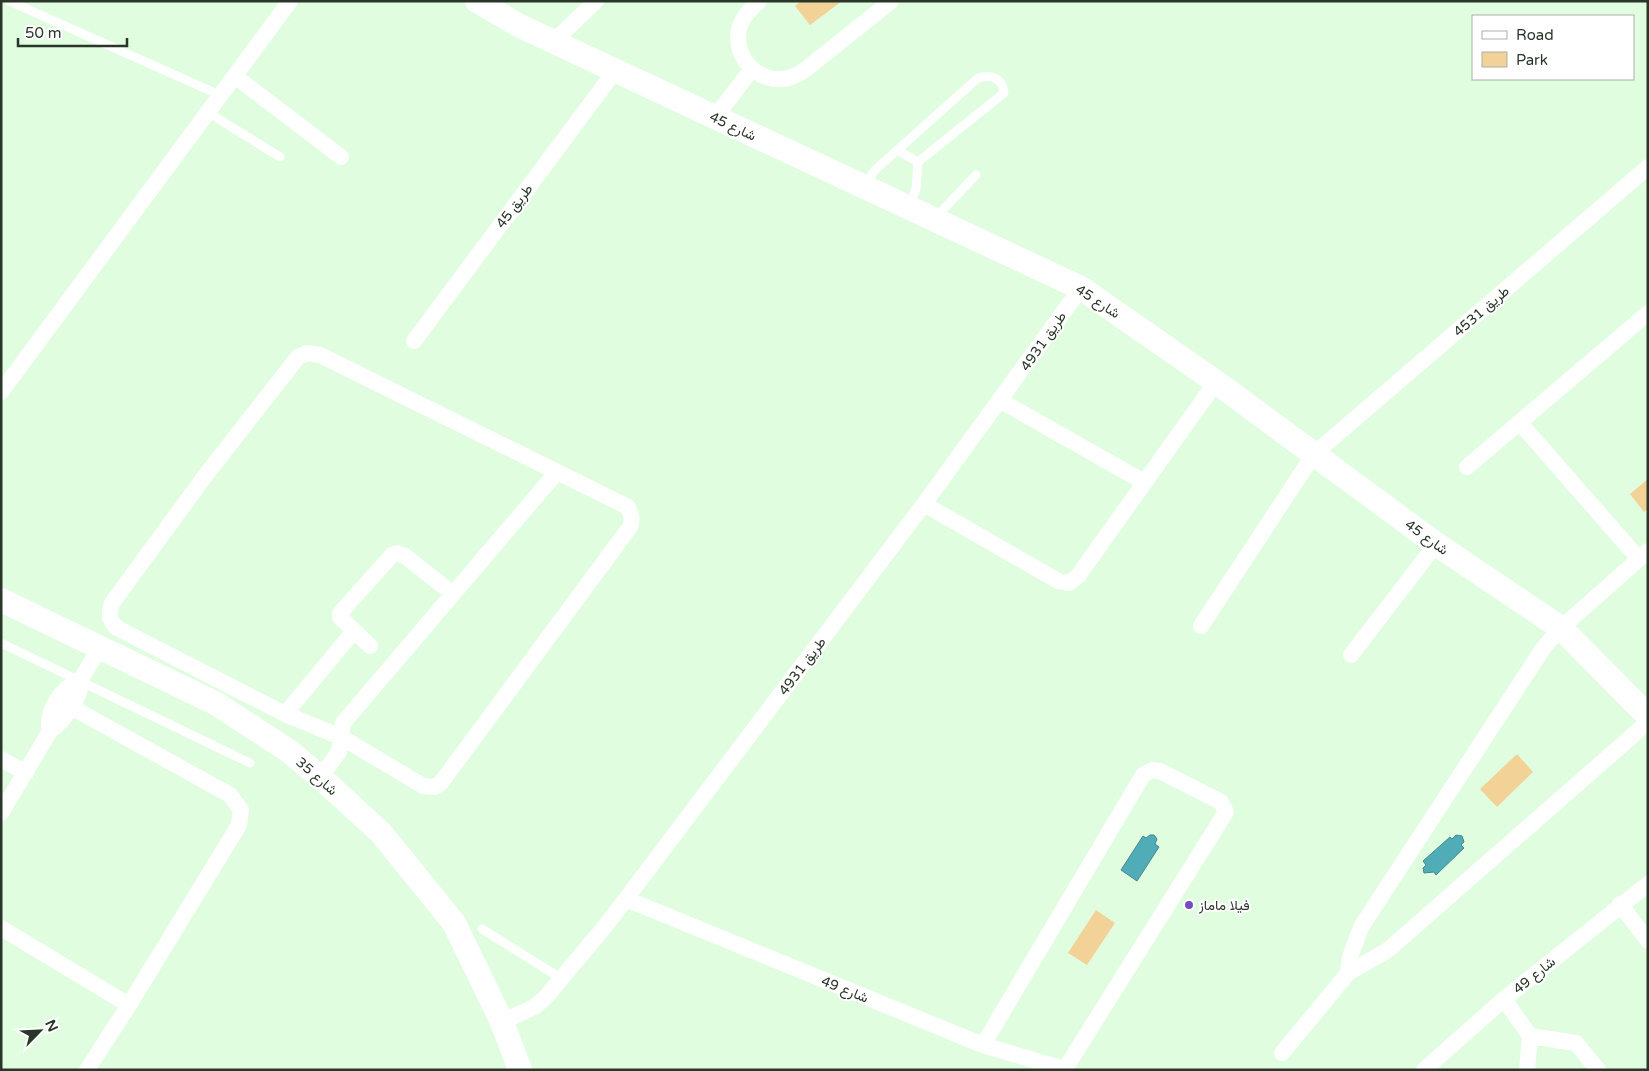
<svg xmlns="http://www.w3.org/2000/svg" width="1649" height="1071" font-family="'Varela Round',Vazirmatn,sans-serif">
<rect width="100%" height="100%" fill="#e1fde0"/>
<path fill="#f2d297" d="M801 1H842L810 25 795 6Z
M1648 479V509L1644 512 1630 494Z
M1517 754 1533 772 1497 807 1480 789Z
M1096 910 1115 923 1087 965 1068 953Z"/>
<path fill="#50acb6" stroke="#45898c" d="M1150 835H1154L1157 839 1155 844 1159 847 1137 881 1121 870 1143 836 1146 838Z
M1456 835 1462 836 1464 842 1461 845 1464 848 1436 875 1434 872 1424 873 1423 868 1426 865 1423 861 1450 837 1452 839Z"/>
<g fill="none" stroke-linecap="round" stroke-linejoin="round">
<path stroke="#fff" stroke-width="9" d="M9 1 222 96
M209 113 280 157
M897 150 918 162
M864 186 875 170 978 78C991 74 1003 78 1004 93L918 162 916 189 909 206
M935 218 976 175
M1 643 250 763
M482 929 562 979"/>
<path stroke="#fff" stroke-width="16" d="M759 1C751 9 742 17 739 29 732 60 764 89 794 76 805 72 815 61 825 54 847 36 869 19 891 1
M553 42 596 1
M236 77 341 157
M715 117 752 69
M414 341 615 71
M307 353 320 355 628 507C631 514 633 519 630 527L440 784 434 787 423 786 341 737 285 714 117 628C109 620 108 615 112 603L205 476 291 366 298 357Z
M1 392 290 1
M1001 401 1144 482
M1520 423 1639 559
M1467 467 1648 313
M924 504 1058 581 1069 583 1078 576 1216 382
M1201 626 1314 454 1648 167
M370 646 340 617V613L392 555 397 553 405 556 453 594
M1351 655 1436 544
M71 707 230 795 241 810 239 825 129 1005 87 1070
M285 714 354 631
M50 731C45 711 62 687 81 679
M1 759 26 773
M320 777 339 752 343 723 557 472
M1 813 50 731C64 721 82 697 81 679L99 649
M626 899 983 1045 1067 1070
M1620 904 1648 941
M1 928 129 1005
M1348 973 1350 957 1361 927 1544 647 1561 628 1648 551
M1504 999 1530 1036 1527 1070
M502 1022 534 1007 545 998 607 924 924 504 1081 288
M1530 1036 1576 1043 1598 1070
M983 1045 1143 775 1152 770 1160 771 1221 802 1226 812 1065 1069
M1282 1053 1348 973 1388 950 1648 722
M1424 1070 1504 999 1648 884"/>
<path stroke="#fff" stroke-width="24" d="M477 1 520 26 1081 288 1216 382 1436 544 1561 628 1648 716
M1 600 215 703 289 751 320 777 381 833 454 923 502 1022 520 1070"/>
</g>
<circle fill="#774bc4" stroke="#fff" stroke-width="2" cx="1189" cy="905" r="5"/>
<g text-anchor="middle" stroke-width="4" stroke-linejoin="round" paint-order="stroke">
<g font-size="14" fill="#2b362a" stroke="#fff">
<text transform="translate(733 126) rotate(25)" y="5">شارع 45</text>
<text transform="translate(514 206) rotate(-53)" y="5">طريق 45</text>
<text transform="translate(1098 301) rotate(33)" y="5">شارع 45</text>
<text transform="translate(1481 311) rotate(-41)" y="5">طريق 4531</text>
<text transform="translate(1043 341) rotate(-55)" y="5">طريق 4931</text>
<text transform="translate(1427 537) rotate(36)" y="5">شارع 45</text>
<text transform="translate(802 666) rotate(-53)" y="5">طريق 4931</text>
<text transform="translate(317 776) rotate(41)" y="5">شارع 35</text>
<text transform="translate(1534 975) rotate(-39)" y="5">شارع 49</text>
<text transform="translate(845 989) rotate(22)" y="5">شارع 49</text>
</g>
<g font-size="14" fill="#2b362a" stroke="#fff" text-anchor="start">
<text x="1199" y="910">فيلا ماماز</text>
</g>
</g>
<rect width="1649" height="1071" fill="none" stroke="#2b362a" stroke-width="5"/>
<rect x="1472" y="15" width="162" height="65" fill="#ffffff" stroke="#aaafaa"/>
<rect x="1482" y="31" width="25" height="8" fill="#ffffff" stroke="#aaafaa"/>
<text x="1516" y="40" font-size="15" fill="#2b362a">Road</text>
<rect x="1482" y="52" width="25" height="15" fill="#f2d297" stroke="#aaafaa"/>
<text x="1516" y="65" font-size="15" fill="#2b362a">Park</text>
<g transform="translate(40 1031) rotate(66)" stroke="#ffffff" stroke-width="4" paint-order="stroke">
<path d="M0-4L9 19L0 12L-9 19Z" fill="#2b362a"/>
<text y="-8" font-size="14" font-weight="bold" text-anchor="middle" fill="#2b362a">N</text>
</g>
<path d="M18 38v8h109v-8" fill="none" stroke="#2b362a" stroke-width="2.5"/>
<text x="25" y="38" font-size="15" fill="#2b362a" stroke="#ffffff" stroke-width="4" paint-order="stroke">50 m</text>
</svg>
